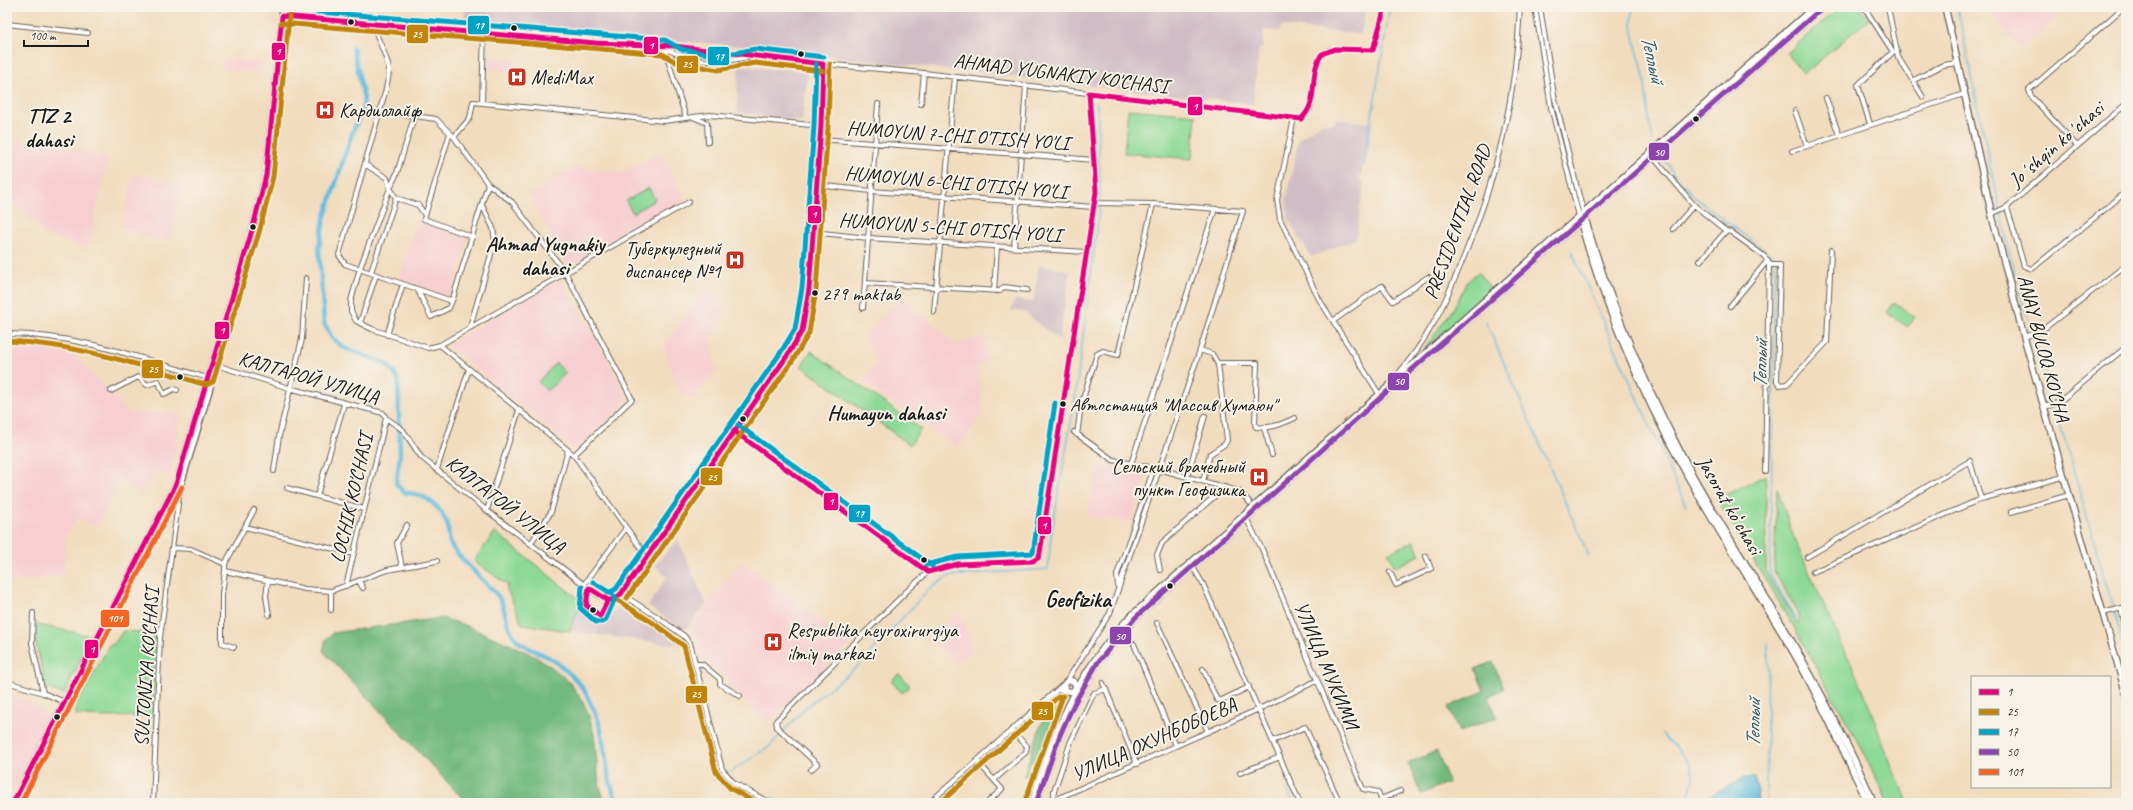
<svg xmlns="http://www.w3.org/2000/svg" width="2133" height="810" font-family="Caveat,sans-serif">
<rect width="100%" height="100%" fill="#f7f3e8"/>
<filter id="ink" filterUnits="userSpaceOnUse"><feTurbulence type="fractalNoise" baseFrequency=".025" numOctaves="2"/><feDisplacementMap in="SourceGraphic" scale="8" xChannelSelector="R" yChannelSelector="G"/><feConvolveMatrix kernelMatrix="1 2 1 2 8 2 1 2 1" color-interpolation-filters="sRGB"/></filter>
<filter id="wash" filterUnits="userSpaceOnUse"><feTurbulence type="fractalNoise" baseFrequency=".012" numOctaves="4" result="noise"/><feDisplacementMap in="SourceGraphic" scale="16" xChannelSelector="R" yChannelSelector="G"/><feGaussianBlur stdDeviation="0.9" result="paint"/><feColorMatrix in="noise" values="0 0 0 0 0 0 0 0 0 0 0 0 0 0 0 0 0 1.4 0 .05"/><feComposite in="paint" operator="in"/></filter>
<g filter="url(#wash)">
<rect width="100%" height="100%" fill="#f2dcbe"/>
<path fill="#f7cfd1" d="M1990 7H2069L2021 49 1991 12Z
M489 58 517 60V69H522L520 85 512 84 513 71 488 69Z
M224 59 262 62 261 73 223 69Z
M18 141 47 143 108 158 88 248 46 235 20 207 7 202V142Z
M660 153 685 198 684 201 568 267 529 195 577 167 622 173Z
M134 174 184 185 168 241 120 229Z
M417 220 468 237 450 297 399 280Z
M560 279 601 347 628 399 576 451 449 346 467 333Z
M704 290 729 307 711 337 715 371 693 401 678 391 664 347Z
M902 297 955 344 985 336 987 362 977 364 983 413 958 448 863 382 877 361 864 337Z
M41 345 68 349 130 413H181L171 476 157 470 143 493 119 481 98 526 77 518 65 538 64 575 7 583V346Z
M1097 466 1147 471 1131 522 1087 516Z
M742 561 851 644 768 723 740 696 726 685 730 679 704 660 696 641 697 637 692 624Z
M954 613 961 615 973 650 956 664 930 638Z
M7 696 36 704 47 719 35 747 7 803Z"/>
<path fill="#d2bdc6" d="M465 7H1366L1361 34 1281 26 1280 31 1264 30 1262 49H1259L1253 104 740 46 464 23Z
M738 67 808 71 802 122 737 112Z
M1336 119 1371 123 1360 180 1364 182 1356 239 1311 257 1289 221 1286 200 1299 139 1322 123H1334Z
M1039 265 1070 271 1059 340 1024 312 1011 310 1015 299 1033 302Z
M678 540 706 604 687 628 683 630 648 606 667 577 655 565Z
M629 604 681 639 689 647 569 631 579 608 597 621Z"/>
<path fill="#8dd996" stroke="#547a59" d="M1840 7H1858L1869 19 1804 74 1787 53Z
M679 52H696L733 57C718 62 692 60 679 52Z
M1128 109 1196 115 1192 159 1124 153Z
M649 188 655 200 633 213 626 201Z
M1478 272 1491 289 1421 353 1453 309 1467 282Z
M1894 302 1915 317 1908 327 1887 313Z
M811 351 921 429 910 445 801 366Z
M556 363 566 373 547 391 538 382Z
M1766 475V573L1798 624 1799 618 1796 609 1774 572 1777 488 1795 541 1863 690 1894 772 1909 803H1888L1860 746 1794 627 1717 499Z
M495 532 582 602 569 631 522 624 506 587 509 586 474 561Z
M1414 541 1420 555 1395 567 1388 553Z
M34 624 92 636 64 694 46 688 35 639Z
M123 631 157 633 153 716 101 717 76 715V706L110 644 113 645Z
M899 674 910 686 902 693 891 681Z"/>
<path fill="#72b97f" stroke="#476a4e" d="M442 618C464 624 483 633 504 642 550 662 584 681 594 735 598 758 595 782 606 803H467L323 651 326 639 332 633Z
M1493 662 1504 689 1488 697 1497 717 1459 732 1448 707 1484 691 1475 669Z
M1058 695 1063 696 1064 701 1047 743 1027 803H1021L1031 776H1024C1030 757 1044 707 1058 695Z
M1437 751 1449 782 1421 794 1408 763Z"/>
<path fill="#61bcdf" stroke="#3e6c7e" d="M1743 778H1755L1758 803H1702L1700 800C1715 793 1729 787 1743 778Z"/>
<g fill="none" stroke-linecap="round" stroke-linejoin="round">
<path stroke="#61bcdf" stroke-width="1.5" d="M1633 7C1629 34 1639 51 1644 76 1647 98 1648 119 1653 140
M1957 7 2014 275 2055 406 2126 653
M1662 155 1675 176 1698 200 1772 256 1775 262 1770 575 1796 618
M1364 165 1390 7
M1572 252 1686 506
M1486 322 1589 556
M1662 734C1673 746 1692 759 1693 776 1694 786 1686 793 1690 803
M731 772 771 745 805 708 857 667 929 589 949 576 1048 569 1051 536 1075 399 1099 210 1100 188 1097 103
M1287 789 1293 803
M771 797 779 803
M1766 803 1768 644"/>
<path stroke="#61bcdf" stroke-width="4.5" d="M353 48 364 99 362 112 353 131 324 219 319 248 324 323 332 338 344 348 385 363 395 374 398 380 400 454 396 484 405 493C425 492 443 508 448 527 449 534 448 543 453 548 466 565 483 579 498 596 507 609 505 628 517 640 525 648 536 651 546 656 557 661 578 680 584 690 589 701 596 712 599 723 607 750 605 778 618 803"/>
</g>
</g>
<g filter="url(#ink)">
<g fill="none" stroke-linecap="round" stroke-linejoin="round">
<defs>
<path id="minor" d="M1535 7 1551 107 1579 216
M1540 7 1554 95 1583 212
M1864 7 1893 52 1858 85 1870 124
M1888 7 1898 57 1923 97
M286 17 596 43 674 46 716 50 823 64 924 73 1301 119C1304 116 1308 113 1310 109 1317 93 1307 57 1329 50 1344 46 1358 52 1373 50L1385 7
M7 24 88 33
M374 24C376 40 387 53 389 70 389 76 387 83 386 89L339 255 345 264 449 300 453 298 488 184
M664 47 686 118 693 117 707 123 708 142
M664 48C695 64 719 64 752 56
M1914 80 1943 65 1958 63
M1826 98 1839 135
M482 102 484 32
M921 104 924 73
M380 111 436 119 454 137 488 184 512 202 565 272 632 399 574 455
M1795 111 1807 146
M693 117 710 115 821 126
M1294 118 1277 200 1280 219 1319 299 1381 397
M450 133 424 219 473 237
M454 137 470 118 473 102 664 121 686 118
M820 139 1095 160
M2077 146 2031 96 2029 90 2124 7
M1792 151 1964 94
M1653 157 1694 205 1726 231 1731 232 1764 256 1769 263 1765 471
M366 165 387 178 390 188 360 268 351 301V311L356 321 372 329 428 348 440 345 689 202
M817 185 871 191 1094 207
M396 198 418 205 425 215
M2007 207 2024 266 2032 269 2126 192
M1991 214 2007 207 2126 104
M1673 229 1694 205
M813 232 868 238 1086 252
M1014 248 1026 87
M1700 261 1726 231
M1769 265H1780L1777 381 1780 385 1787 384 1827 342 1831 250
M371 272 396 198 390 188 397 173 414 117
M865 283 1000 291 1004 287 1027 290
M417 289 431 317 449 308 453 298
M994 291 997 247
M1730 306 1768 260
M863 308 878 104
M934 312 955 77
M1333 321 1382 286 1393 301 1428 277
M360 323 376 275
M470 327 495 241 493 228 482 205
M7 334C82 335 138 358 208 378
M387 335 403 284
M2024 337 2041 331 2126 265
M440 345 574 455 643 551 648 554
M1200 350 1212 354 1218 364 1227 440 1225 444 1210 454 1203 481
M1217 363H1257L1255 424 1256 427C1270 429 1282 424 1295 418
M216 365 289 388 383 413 386 418 403 430 421 457 485 509 599 596C609 601 612 600 621 594L787 356 802 331 809 289 821 126 823 64
M1394 379C1428 340 1444 306 1463 259 1498 176 1516 97 1520 7
M111 391 138 377 147 385 158 381 164 394 174 389 177 390
M2044 407 2058 403 2126 347
M1264 428 1272 455
M734 431 838 505 928 572
M1074 432 1113 460 1159 469 1241 492 1250 503
M1077 435 1081 405 1097 354 1103 351 1118 355 1153 204
M1131 464 1215 209
M437 469 469 369
M274 471 279 436 302 339 306 278
M1187 477 1205 416
M287 488 364 509
M317 496 344 404
M487 510 519 410
M2011 512 2069 495
M1245 516 1262 549 1363 789 1378 792 1381 799 1400 791
M245 527 354 554
M531 543 551 512 568 450
M173 548 191 549 225 564V571L305 589 331 591 387 570 437 561
M1807 557 1970 461 1981 499
M225 564 254 510
M1191 564 1203 584 1300 803
M402 567 397 543 407 525
M1160 570 1157 555 1162 543 1225 487
M225 571 222 594V643L234 647
M1390 572 1396 585 1431 569 1426 556
M1813 572 1981 499 2063 477
M268 581 266 596 269 615
M359 581 363 588
M585 583 626 528
M346 586 386 418
M1118 587 1117 575 1154 468
M621 594 656 616 684 636 690 643 722 769 734 783 770 803
M2121 608 2126 629
M331 610V591
M2103 613 2126 607
M1157 623 1208 732
M1134 644 1176 746
M696 664H702L720 679V684L740 696
M1203 669 1217 700H1222L1249 687
M7 682 43 693 32 643 33 613
M1103 683 1137 764
M1106 689 1094 693 1071 741 1054 791V800L1259 709 1316 681
M1057 690H1067
M43 693 65 702
M1273 741 1305 727 1340 803
M977 761 1002 789 987 803
M811 770 817 764 777 727 776 721 907 591 928 572 958 564 1031 561 1036 559 1040 555 1096 192 1089 93
M1240 773 1280 757
M994 780 1026 752 1027 746 1011 730
M153 803 160 637 180 489
M929 803 1066 682 1110 613 1200 350 1243 211 1153 204 1094 203"/>
<path id="major" d="M1945 7 1993 220 2024 337 2126 694
M1584 215C1610 306 1648 393 1693 476 1715 516 1740 554 1763 593 1804 660 1842 730 1874 803
M1580 220C1608 319 1655 421 1707 510 1737 561 1770 611 1799 662 1824 708 1846 756 1868 803
M1064.5 686a5.5 5.5 0 1 1 11 0a5.5 5.5 0 1 1-11 0Z
M13 803 176 484 253 227 266 175 283 7
M17 803 180 487 258 227 271 176 287 7
M1032 803C1056 730 1075 674 1130 617L1814 7
M1036 803 1060 735 1074 704 1098 662 1136 617 1381 397 1823 7"/>
</defs>
<use href="#minor" stroke="#675f55" stroke-width="6"/>
<use href="#major" stroke="#675f55" stroke-width="8"/>
<use href="#minor" stroke="#fff" stroke-width="4"/>
<use href="#major" stroke="#fff" stroke-width="5.5"/>
<defs>
<path id="bus-1" d="M1089 93 1301 119
M1301 119C1321 100 1307 75 1322 54L1335 49 1373 50 1385 7
M734 431 928 572
M928 572 958 564 1033 561 1038 558 1040 553 1096 192 1089 93
M589 588 608 600 600 616 586 605Z
M608 600H613L621 594 787 356 802 331 809 289 821 126 823 64
M13 803 176 484 253 227 266 175 282 16 596 43 674 46 823 64"/>
<path id="bus-2" d="M281 23 662 54 676 62 718 70 755 63 822 71
M7 341C76 344 140 365 206 385L213 382 260 229 273 177 290 8
M627 598 793 360 809 333 816 290 828 127 830 64
M617 600 652 622 684 646 716 772 730 788 756 803
M940 803 1058 697 1063 696 1025 801"/>
<path id="bus-3" d="M283 9 665 40 681 49 719 56 755 49 824 57
M738 425 932 566
M926 565 957 557 1033 553 1055 403
M582 587 580 608 596 622H603L606 619 615 598 612 594 593 582
M608 593 616 589 781 352 795 329 802 288 814 126 816 64"/>
<path id="bus-4" d="M1036 803 1060 735 1074 704 1098 662 1136 617 1381 397 1823 7"/>
<path id="bus-5" d="M21 803 182 487"/>
</defs>
<use href="#bus-1" stroke="#f7f3e8" stroke-width="8"/>
<use href="#bus-2" stroke="#f7f3e8" stroke-width="8"/>
<use href="#bus-3" stroke="#f7f3e8" stroke-width="8"/>
<use href="#bus-4" stroke="#f7f3e8" stroke-width="8"/>
<use href="#bus-5" stroke="#f7f3e8" stroke-width="8"/>
<use href="#bus-1" stroke="#e5007d" stroke-width="5"/>
<use href="#bus-2" stroke="#c08407" stroke-width="5"/>
<use href="#bus-3" stroke="#01a2c5" stroke-width="5"/>
<use href="#bus-4" stroke="#8e44ad" stroke-width="5"/>
<use href="#bus-5" stroke="#f26522" stroke-width="5"/>
</g>
</g>
<defs>
<symbol id="hospital-square" viewBox="-11 -11 22 22"><rect x="-9" y="-9" width="18" height="18" rx="4" fill="#c8321e" stroke="#f7f3e8"/><path d="M-5-5h3v3.5h4V-5h3V5h-3V1.5h-4V5h-3Z" fill="#fff"/></symbol>
</defs>
<g fill-rule="evenodd">
<use href="#hospital-square" x="506" y="66" width="22" height="22"/>
<use href="#hospital-square" x="314" y="99" width="22" height="22"/>
<use href="#hospital-square" x="724" y="249" width="22" height="22"/>
<use href="#hospital-square" x="1248" y="466" width="22" height="22"/>
<use href="#hospital-square" x="762" y="631" width="22" height="22"/>
</g>
<g fill="#1c1c1c" stroke="#f7f3e8" stroke-width="1.5">
<circle cx="351" cy="22" r="3.5"/>
<circle cx="514" cy="28" r="3.5"/>
<circle cx="801" cy="54" r="3.5"/>
<circle cx="1696" cy="119" r="3.5"/>
<circle cx="253" cy="227" r="3.5"/>
<circle cx="815" cy="293" r="3.5"/>
<circle cx="180" cy="377" r="3.5"/>
<circle cx="1063" cy="404" r="3.5"/>
<circle cx="743" cy="419" r="3.5"/>
<circle cx="924" cy="560" r="3.5"/>
<circle cx="1170" cy="586" r="3.5"/>
<circle cx="593" cy="610" r="3.5"/>
<circle cx="57" cy="717" r="3.5"/>
</g>
<g text-anchor="middle" stroke-width="4" stroke-linejoin="round" paint-order="stroke">
<g font-size="19" fill="#1c1c1c" stroke="#f7f3e8" text-anchor="start">
<text x="822" y="300">279 maktab</text>
<text x="1070" y="411">Автостанция "Массив Хумаюн"</text>
</g>
<g font-size="20" fill="#1c1c1c" stroke="#f7f3e8">
<text transform="translate(1061 73) rotate(7)" y="7">AHMAD YUGNAKIY KO'CHASI</text>
<text transform="translate(958 135) rotate(4)" y="7">HUMOYUN 7-CHI O'TISH YO'LI</text>
<text transform="translate(2056 144) rotate(-41)" y="7">Joʼshqin koʼchasi</text>
<text transform="translate(956 182) rotate(5)" y="7">HUMOYUN 6-CHI O'TISH YO'LI</text>
<text transform="translate(1457 222) rotate(-70)" y="7">PRESIDENTIAL ROAD</text>
<text transform="translate(950 227) rotate(4)" y="7">HUMOYUN 5-CHI O'TISH YO'LI</text>
<text transform="translate(2044 348) rotate(75)" y="7">ANAY BULOQ KO'CHA</text>
<text transform="translate(309 377) rotate(16)" y="7">КАЛТАРОЙ УЛИЦА</text>
<text transform="translate(351 498) rotate(-77)" y="7">LOCHIK KO'CHASI</text>
<text transform="translate(506 504) rotate(38)" y="7">КАЛТАТОЙ УЛИЦА</text>
<text transform="translate(1730 505) rotate(60)" y="7">Jasorat koʻchasi</text>
<text transform="translate(1327 665) rotate(67)" y="7">УЛИЦА МУКИМИ</text>
<text transform="translate(146 667) rotate(-86)" y="7">SULTONIYA KO'CHASI</text>
<text transform="translate(1154 739) rotate(-24)" y="7">УЛИЦА ОХУНБОБОЕВА</text>
</g>
<g font-size="20" fill="#1c1c1c" stroke="#f7f3e8" text-anchor="start">
<text x="531" y="84">MediMax</text>
<text x="339" y="117">Кардиолайф</text>
<text x="721" y="255" text-anchor="end">Туберкулезный<tspan x="721" dy="23">диспансер №1</tspan></text>
<text x="1245" y="473" text-anchor="end">Сельский врачебный<tspan x="1245" dy="23">пункт Геофизика</tspan></text>
<text x="787" y="637">Respublika neyroxirurgiya<tspan x="787" dy="23">ilmiy markazi</tspan></text>
</g>
<g font-size="21" font-style="italic" fill="#385c6a" stroke="#f7f3e8">
<text transform="translate(1653 59) rotate(77)" y="7">Теплый</text>
<text transform="translate(1760 364) rotate(-89)" y="7">Теплый</text>
<text transform="translate(1753 723) rotate(-89)" y="7">Теплый</text>
</g>
<g font-size="21" font-weight="bold" fill="#1c1c1c" stroke="#f7f3e8">
<text x="49" y="123">TTZ 2<tspan x="49" dy="24">dahasi</tspan></text>
<text x="545" y="251">Ahmad Yugnakiy<tspan x="545" dy="24">dahasi</tspan></text>
<text x="886" y="420">Humayun dahasi</text>
</g>
<g font-size="22" font-weight="bold" fill="#1c1c1c" stroke="#f7f3e8">
<text x="1078" y="607">Geofizika</text>
</g>
</g>
<g stroke="#f7f3e8" stroke-width="1.5">
<rect x="467" y="15" width="23" height="20" rx="4" fill="#01a2c5"/>
<rect x="406" y="24" width="23" height="20" rx="4" fill="#c08407"/>
<rect x="643" y="36" width="16" height="19" rx="4" fill="#e5007d"/>
<rect x="271" y="42" width="15" height="19" rx="4" fill="#e5007d"/>
<rect x="707" y="46" width="23" height="20" rx="4" fill="#01a2c5"/>
<rect x="676" y="55" width="23" height="19" rx="4" fill="#c08407"/>
<rect x="1187" y="96" width="16" height="20" rx="4" fill="#e5007d"/>
<rect x="1648" y="142" width="22" height="19" rx="4" fill="#8e44ad"/>
<rect x="807" y="205" width="15" height="19" rx="4" fill="#e5007d"/>
<rect x="214" y="321" width="16" height="19" rx="4" fill="#e5007d"/>
<rect x="141" y="359" width="23" height="20" rx="4" fill="#c08407"/>
<rect x="1387" y="372" width="23" height="19" rx="4" fill="#8e44ad"/>
<rect x="700" y="467" width="23" height="19" rx="4" fill="#c08407"/>
<rect x="823" y="492" width="16" height="19" rx="4" fill="#e5007d"/>
<rect x="848" y="504" width="23" height="19" rx="4" fill="#01a2c5"/>
<rect x="1037" y="516" width="15" height="19" rx="4" fill="#e5007d"/>
<rect x="100" y="609" width="30" height="19" rx="4" fill="#f26522"/>
<rect x="1109" y="626" width="23" height="19" rx="4" fill="#8e44ad"/>
<rect x="84" y="639" width="15" height="20" rx="4" fill="#e5007d"/>
<rect x="685" y="685" width="23" height="19" rx="4" fill="#c08407"/>
<rect x="1031" y="701" width="23" height="20" rx="4" fill="#c08407"/>
</g>
<g font-size="11" text-anchor="middle" font-weight="bold" fill="#fff">
<text x="479" y="29">17</text>
<text x="417" y="38">25</text>
<text x="651" y="49">1</text>
<text x="278" y="55">1</text>
<text x="719" y="60">17</text>
<text x="687" y="68">25</text>
<text x="1195" y="110">1</text>
<text x="1659" y="156">50</text>
<text x="814" y="218">1</text>
<text x="222" y="334">1</text>
<text x="153" y="373">25</text>
<text x="1399" y="385">50</text>
<text x="712" y="481">25</text>
<text x="831" y="505">1</text>
<text x="859" y="517">17</text>
<text x="1044" y="529">1</text>
<text x="115" y="622">101</text>
<text x="1120" y="640">50</text>
<text x="92" y="653">1</text>
<text x="696" y="698">25</text>
<text x="1042" y="715">25</text>
</g>
<rect width="2133" height="810" fill="none" stroke="#f7f3e8" stroke-width="24"/>
<rect x="1971" y="676" width="140" height="112" fill="#f7f3e8" stroke="#9f9d96"/>
<rect x="1979" y="689" width="20" height="6" fill="#e5007d" stroke="#9f9d96"/>
<text x="2007" y="696" font-size="12" fill="#1c1c1c">1</text>
<rect x="1979" y="709" width="20" height="6" fill="#c08407" stroke="#9f9d96"/>
<text x="2007" y="716" font-size="12" fill="#1c1c1c">25</text>
<rect x="1979" y="729" width="20" height="6" fill="#01a2c5" stroke="#9f9d96"/>
<text x="2007" y="736" font-size="12" fill="#1c1c1c">17</text>
<rect x="1979" y="749" width="20" height="6" fill="#8e44ad" stroke="#9f9d96"/>
<text x="2007" y="756" font-size="12" fill="#1c1c1c">50</text>
<rect x="1979" y="769" width="20" height="6" fill="#f26522" stroke="#9f9d96"/>
<text x="2007" y="776" font-size="12" fill="#1c1c1c">101</text>
<path d="M24 40v6h64v-6" fill="none" stroke="#1c1c1c" stroke-width="2"/>
<text x="30" y="40" font-size="12" fill="#1c1c1c" stroke="#f7f3e8" stroke-width="3" paint-order="stroke">100 m</text>
</svg>
